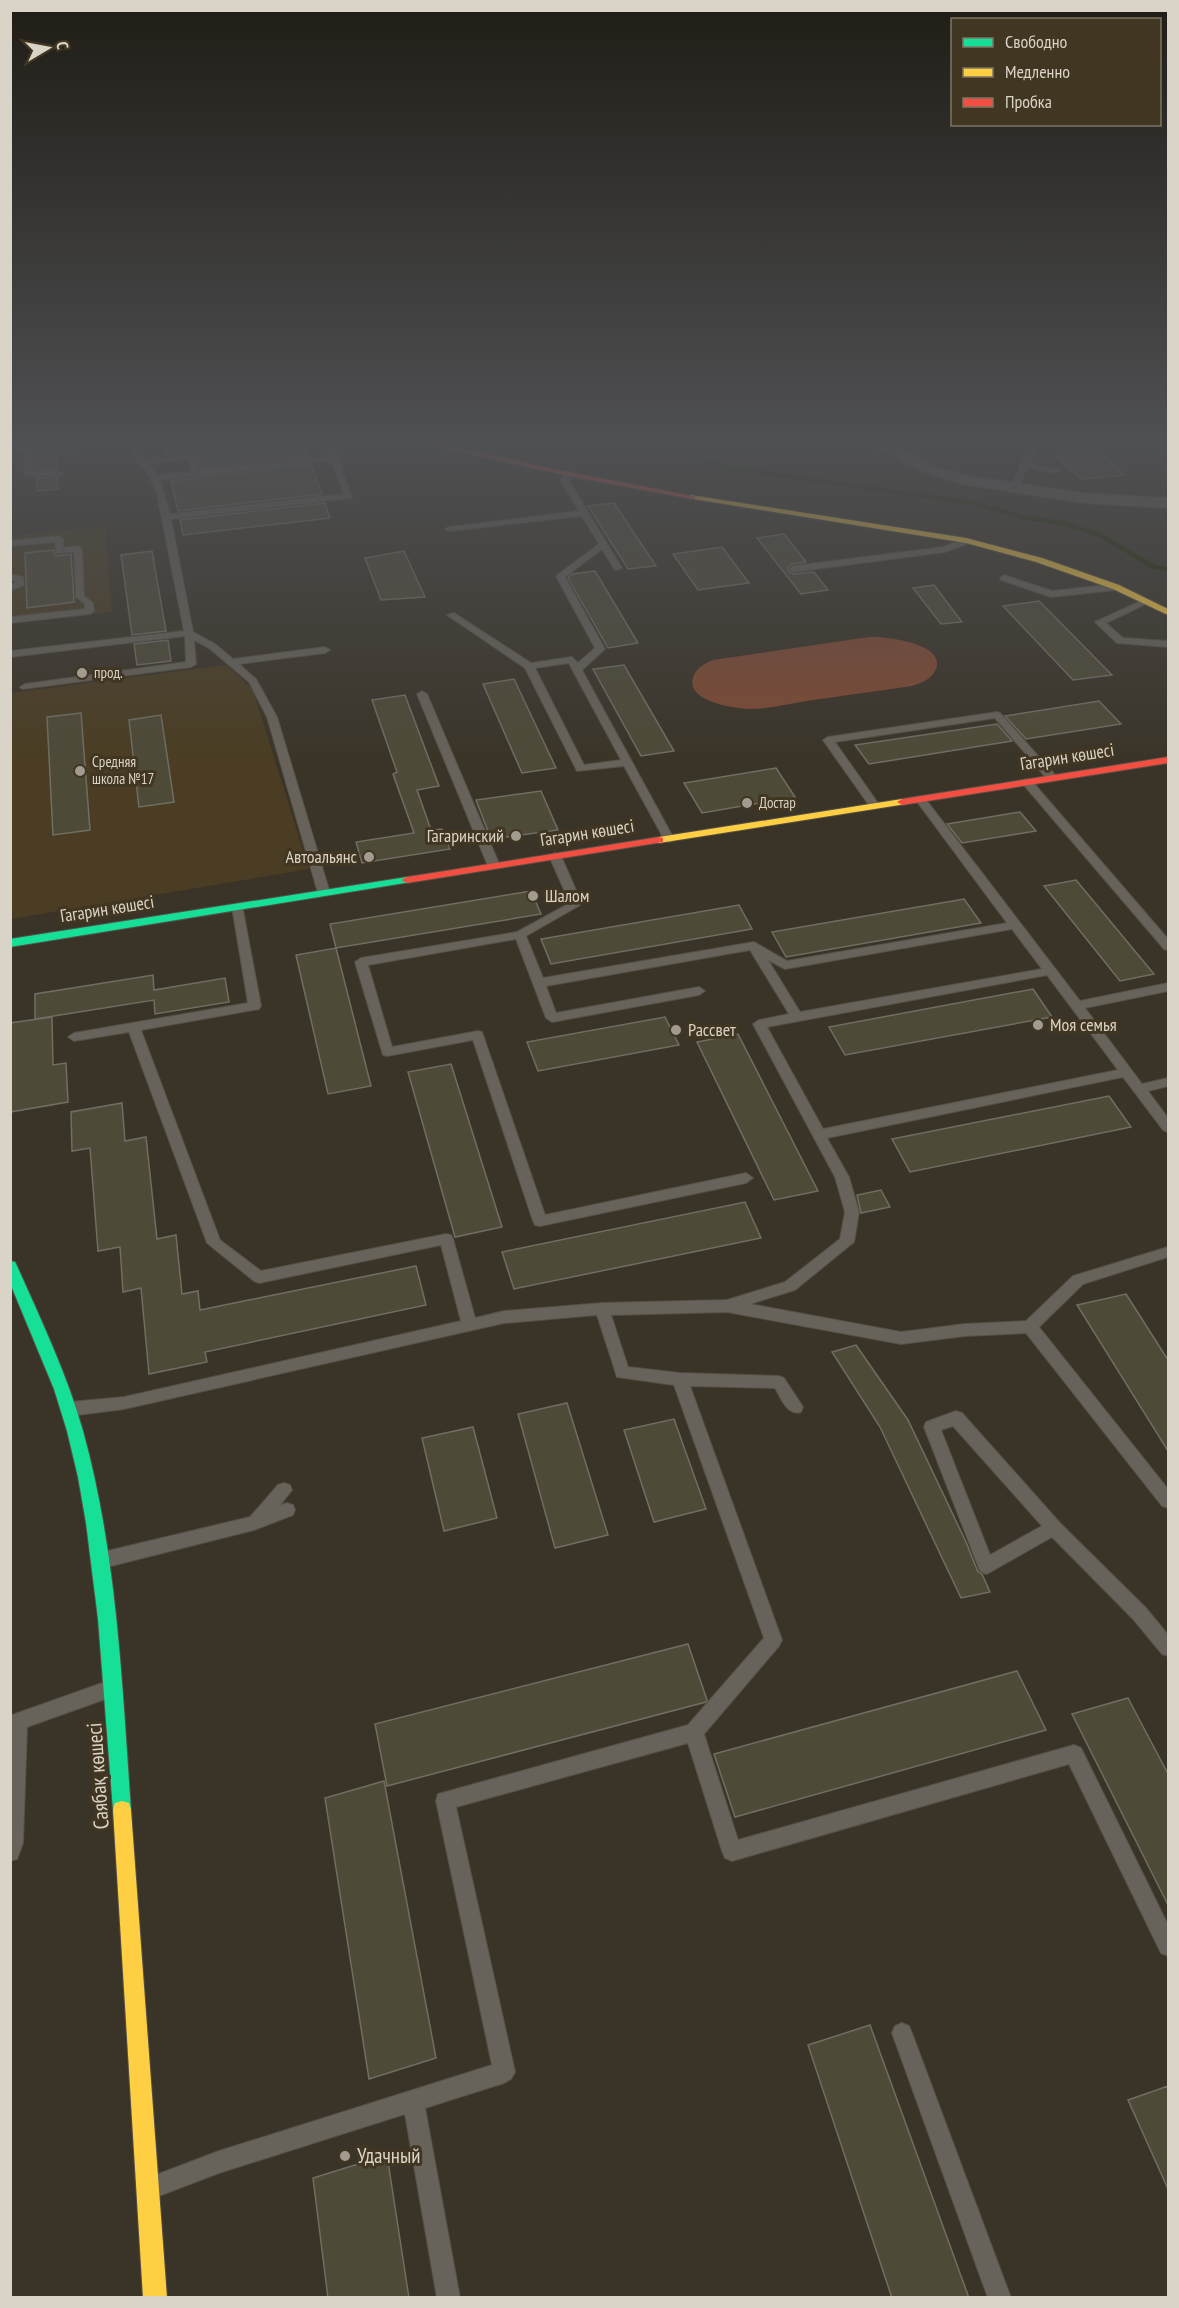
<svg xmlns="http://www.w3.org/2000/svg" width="1179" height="2308" font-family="'PT Sans Narrow',sans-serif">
<rect width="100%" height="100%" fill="#3a3428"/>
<path fill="#4a3d23" d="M105 526 112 612 11 623 10 536Z
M227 665 253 690 309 869 11 919V693Z"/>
<path fill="#7f4a34" d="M869 637C883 636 950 643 935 671 930 680 921 683 912 686 877 691 841 696 806 701 787 704 766 710 747 709 732 708 686 701 693 678 695 669 705 663 713 660Z"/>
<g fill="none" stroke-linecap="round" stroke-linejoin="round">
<path stroke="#222a05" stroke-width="4.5" d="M577 439 644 454 685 455 728 468 974 503 1022 517 1062 523 1100 535 1154 567 1168 569"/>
</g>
<path fill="#4e4a38" stroke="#706d63" stroke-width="1.5" d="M222 439H302L166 454 164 445Z
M305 448 308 456 201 469 199 460Z
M57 452V469L36 470 35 454Z
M1100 452 1125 475 1081 479 1056 456Z
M311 465 322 494 178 511 171 481Z
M57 477 58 489 37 491 36 478Z
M325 503 330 518 183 535 180 520Z
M614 503 656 566 628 569 588 506Z
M784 534 806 562 792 564 788 567V571L793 574 814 572 828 590 801 594 757 538Z
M722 547 749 583 698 590 673 554Z
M53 550 56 556 71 554 74 602 27 608 25 553Z
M152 551 166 631 132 635 121 555Z
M404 551 425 597 381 600 365 558Z
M595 571 638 643 608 648 568 578 572 574Z
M934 585 962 622 941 624 913 588Z
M1039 601 1112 675 1073 680 1003 606Z
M168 640 171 661 137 665 134 644Z
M624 665 674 751 641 756 593 669Z
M514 679 556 768 522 773 483 684Z
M405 695 439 786 417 790 431 830 442 829 450 849 362 863 356 842 414 833 393 774 397 772 372 700Z
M1099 701 1121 724 1026 739 1005 716Z
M81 713 90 830 53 835 47 717Z
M161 715 174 802 139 807 129 720Z
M997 724 1012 741 869 764 855 745Z
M776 768 795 797 702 813 684 783Z
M541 791 558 830 491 839 476 800Z
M1020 812 1036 831 962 843 947 824Z
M1076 880 1154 974 1120 981 1044 886Z
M531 891 541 914 336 948 330 924Z
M964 899 981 923 786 957 772 932Z
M739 905 752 929 551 964 541 939Z
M336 948 371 1086 328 1094 296 955Z
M153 975 154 990 225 978 229 1002 155 1014 154 1000 35 1019V994Z
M1033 989 1052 1017 845 1055 829 1027Z
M52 1017 53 1065 66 1063 68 1102 10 1112V1023Z
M665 1017 679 1045 538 1071 527 1042Z
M738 1034 818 1191 774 1200 697 1042Z
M451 1064 502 1227 455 1237 408 1072Z
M1109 1096 1131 1127 910 1172 892 1139Z
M122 1103 125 1141 146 1137 157 1239 176 1235 182 1294 198 1291 200 1310 416 1266 426 1305 205 1352 207 1362 149 1374 141 1288 123 1292 120 1247 98 1251 90 1148 72 1151 71 1112Z
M881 1190 890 1207 861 1213 857 1195Z
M745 1202 761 1238 514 1289 502 1252Z
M1126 1294 1168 1360V1451L1077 1305Z
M856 1345 908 1420 966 1542 978 1572 982 1574 990 1592 961 1598 880 1427 832 1352Z
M567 1403 608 1535 555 1548 518 1414Z
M674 1419 706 1509 654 1522 624 1430Z
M473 1427 497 1518 444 1531 422 1438Z
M688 1644 707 1700 706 1702 387 1786 375 1724Z
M1017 1671 1046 1730 735 1817 714 1754Z
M1128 1698 1168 1774V1905L1072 1714Z
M384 1781 436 2058 369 2079 325 1798Z
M870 2025 969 2298H892L808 2045Z
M1168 2086V2189L1128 2100Z
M387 2155 409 2298H328L313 2178Z"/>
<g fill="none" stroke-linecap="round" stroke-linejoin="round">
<defs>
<path id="lane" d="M10 439H17L23 448 127 439H149V441L138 442 144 459 323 439H331L352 498 171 519 193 632 215 644 233 659 325 647 330 650 325 653 239 664 256 679 277 717 330 893 328 895 324 896 318 893 267 717 249 682 209 648 194 640 196 664 191 667 22 689 20 687 25 684 186 662 185 636 10 657V651L184 631 157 494 148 473 137 462 131 443 33 452 32 472 60 471 64 473 60 475 28 476 24 474 25 453H18ZM324 444 329 456 199 471 196 458ZM189 459 192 472 157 475 148 464ZM331 461 344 494 170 514 160 480Z
M1032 439H1040L1029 464 1060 471 1056 473 1027 468 1018 489H1012L1011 487Z
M1058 439H1067L1079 446 1072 448Z
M565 472 572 474 569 481 622 568 615 570 602 549 565 577 605 649 582 670 674 839 673 841 669 842 664 839 624 766 577 771 525 668 447 615 454 613 531 663 572 657 578 663 595 648 556 576 599 544 582 516 449 531 445 529 449 527 579 511 561 481ZM569 663 572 669 621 760 584 765 535 668Z
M59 536 63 539V548L78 546 82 549 84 596 93 603 94 611 90 614 10 623V617L85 609V604L76 597 74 552 56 553 55 542 10 546V541Z
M966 538 969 539V543L945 552 793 572 789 569 793 566 943 547Z
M10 574 23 577 24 585 10 591V585L16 582 10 579Z
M1004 575 1052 591 1116 584 1120 587 1116 590 1051 597 1001 580 1000 578Z
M1143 600 1150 602 1106 623 1123 638 1168 641V647L1117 643 1095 622Z
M422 691 427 694 500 866 498 868H490L488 866 417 694Z
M997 712 1000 713 1056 776V780H1048L995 718 835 742 880 806 875 809 871 808 823 740 828 737Z
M1027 779 1031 780 1168 939V950L1164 949 1023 784V780Z
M920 796 924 797 1080 1001 1168 983V991L1085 1008 1142 1084 1168 1078V1086L1148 1091 1168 1118V1132L1163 1130 1123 1077 827 1138 849 1177 859 1212 854 1242 795 1290 750 1304 901 1332 965 1324 1026 1321 1073 1276 1168 1247V1257L1083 1284 1039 1327 1168 1489V1508L1162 1506 1026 1333 965 1336 901 1344 727 1312 611 1315 628 1367 680 1373 779 1376 784 1378 803 1407 801 1412C787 1416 781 1398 775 1388L690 1386 782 1640 779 1646 704 1734 738 1840 1074 1745 1081 1748 1168 1925V1956L1161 1953 1069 1764 732 1861 725 1858 722 1851 688 1743 456 1807 515 2072 511 2079 504 2083 425 2108 460 2298H437L405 2114 219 2173 156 2197 148 2194 145 2186 148 2178 219 2151 492 2065 436 1801 438 1794 688 1725 764 1638 674 1385 617 1377 597 1315 504 1323 124 1409 70 1416 64 1414 62 1409 64 1404 70 1402 124 1397 461 1321 441 1245 259 1283 254 1281 207 1243 129 1032 74 1041 68 1037 74 1033 248 1003 232 907 234 905H242L261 1006 259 1009 141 1030 220 1240 261 1271 446 1234 451 1235 453 1239 475 1318 504 1311 602 1303 727 1300 785 1282 840 1239 845 1212 835 1177 753 1024 759 1020 789 1014 750 950 546 986 556 1013 699 987 705 991 699 995 552 1022 546 1018 516 939 368 965 392 1047 478 1031 482 1032 545 1215 746 1173 753 1178 746 1183 540 1226 535 1225 533 1221 473 1040 387 1056 383 1055 355 962 361 958 517 932 570 903 549 856 555 853 561 856 582 904 526 936 543 978 754 942 787 961 1007 923 915 799ZM1012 929 1042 969 800 1012 768 960 785 969ZM1047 975 1118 1070 823 1129 767 1027Z
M956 1411 962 1413 1060 1523 1146 1608 1168 1635V1656L1162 1654 1134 1620 1052 1537 992 1571 986 1574 980 1571 924 1427 926 1422ZM953 1426 1042 1526 990 1555 941 1430Z
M284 1483 290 1485 292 1490 280 1505 287 1503 293 1505 295 1510 293 1515 254 1530 103 1568 97 1565 95 1560 97 1555 103 1552 250 1517 278 1485Z
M108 1681 114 1684 117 1690 114 1696 27 1727 23 1843 17 1859 10 1861 12 1715Z
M902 2023 909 2026 912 2033 1011 2298H988L892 2033 895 2026Z"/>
<path id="street" d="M838 439H873L891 442 934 466 964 475 1083 493 1168 498V508L1083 503 962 484 924 472 882 449 846 444Z"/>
<path id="fast" d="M407 877 411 878V882L10 947V939Z
M10 1261 15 1262 17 1266C41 1320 67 1374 83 1431 117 1554 122 1683 131 1810L129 1817 122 1819 115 1817 113 1810 98 1619 86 1523 78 1477 67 1431 54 1389 10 1283Z"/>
<path id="slow" d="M690 495 966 538 1042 558 1119 585 1168 609V615L1113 589 1036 562 966 543 693 499H690Z
M902 799 906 800V804L659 843 654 840 659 837Z
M122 1801 129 1803 131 1810 167 2298H143L113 1810 115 1803Z"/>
<path id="jam" d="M408 439H419L568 472 697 497 693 499 568 476 411 441Z
M1168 757V763L902 805 897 802 902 799Z
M659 837 663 838V842L407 883 401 880 407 877Z"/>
</defs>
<use href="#lane" stroke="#555045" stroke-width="2"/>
<use href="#street" stroke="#555045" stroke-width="2"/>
<use href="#fast" stroke="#555045" stroke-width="2"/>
<use href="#slow" stroke="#555045" stroke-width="2"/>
<use href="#jam" stroke="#555045" stroke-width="2"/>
<use href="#lane" fill="#67635a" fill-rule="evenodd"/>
<use href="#street" fill="#67635a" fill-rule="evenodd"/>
<use href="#fast" fill="#16e098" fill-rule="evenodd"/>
<use href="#slow" fill="#ffcf43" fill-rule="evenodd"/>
<use href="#jam" fill="#f24e42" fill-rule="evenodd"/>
</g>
<linearGradient id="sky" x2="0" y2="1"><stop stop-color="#201d16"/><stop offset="0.58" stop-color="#4f5053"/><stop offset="1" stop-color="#4f5053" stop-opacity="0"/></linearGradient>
<rect width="1179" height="762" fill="url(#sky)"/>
<g fill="#a29b8f" stroke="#413621" stroke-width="2">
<circle cx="82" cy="673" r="6"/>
<circle cx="80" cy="771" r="6"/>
<circle cx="747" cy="803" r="6"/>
<circle cx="516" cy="836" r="6"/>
<circle cx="369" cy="857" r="6"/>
<circle cx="533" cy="896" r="6"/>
<circle cx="1038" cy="1025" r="6"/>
<circle cx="676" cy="1030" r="6"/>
<circle cx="345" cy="2156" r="6"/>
</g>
<g text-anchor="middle" stroke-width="6" stroke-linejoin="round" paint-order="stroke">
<g font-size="15" fill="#dad3c7" stroke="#413621" text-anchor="start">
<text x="94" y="678">прод.</text>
<text x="92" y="767">Средняя<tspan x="92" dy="17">школа №17</tspan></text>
<text x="759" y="808">Достар</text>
</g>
<g font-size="18" fill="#dad3c7" stroke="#413621">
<text transform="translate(1067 757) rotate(-9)" y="6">Гагарин көшесі</text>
<text transform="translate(587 833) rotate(-9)" y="6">Гагарин көшесі</text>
<text transform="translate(107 909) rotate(-9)" y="6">Гагарин көшесі</text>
</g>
<g font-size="18" fill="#dad3c7" stroke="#413621" text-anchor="start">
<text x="504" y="842" text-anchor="end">Гагаринский</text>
<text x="357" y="863" text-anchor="end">Автоальянс</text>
<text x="545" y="902">Шалом</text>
<text x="1050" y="1031">Моя семья</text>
<text x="688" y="1036">Рассвет</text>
</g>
<g font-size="21" fill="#dad3c7" stroke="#413621">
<text transform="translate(98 1776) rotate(-94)" y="7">Саябақ көшесі</text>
</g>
<g font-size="21" fill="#dad3c7" stroke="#413621" text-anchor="start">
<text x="357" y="2163">Удачный</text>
</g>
</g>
<rect width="1179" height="2308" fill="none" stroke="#dad3c7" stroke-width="24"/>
<rect x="951" y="18" width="210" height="108" fill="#413621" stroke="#7e7563" stroke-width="1.5"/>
<rect x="963" y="38" width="30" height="9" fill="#16e098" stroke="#7e7563" stroke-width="1.5"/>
<text x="1005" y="48" font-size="18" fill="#dad3c7">Свободно</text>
<rect x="963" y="68" width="30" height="9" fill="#ffcf43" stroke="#7e7563" stroke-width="1.5"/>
<text x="1005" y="78" font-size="18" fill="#dad3c7">Медленно</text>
<rect x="963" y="98" width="30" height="9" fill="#f24e42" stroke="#7e7563" stroke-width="1.5"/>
<text x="1005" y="108" font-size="18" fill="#dad3c7">Пробка</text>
<g transform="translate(48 48) rotate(80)" stroke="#413621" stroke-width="4.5" paint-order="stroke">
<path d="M0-4.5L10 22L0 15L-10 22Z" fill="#dad3c7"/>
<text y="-9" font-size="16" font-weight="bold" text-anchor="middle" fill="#dad3c7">С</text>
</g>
</svg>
